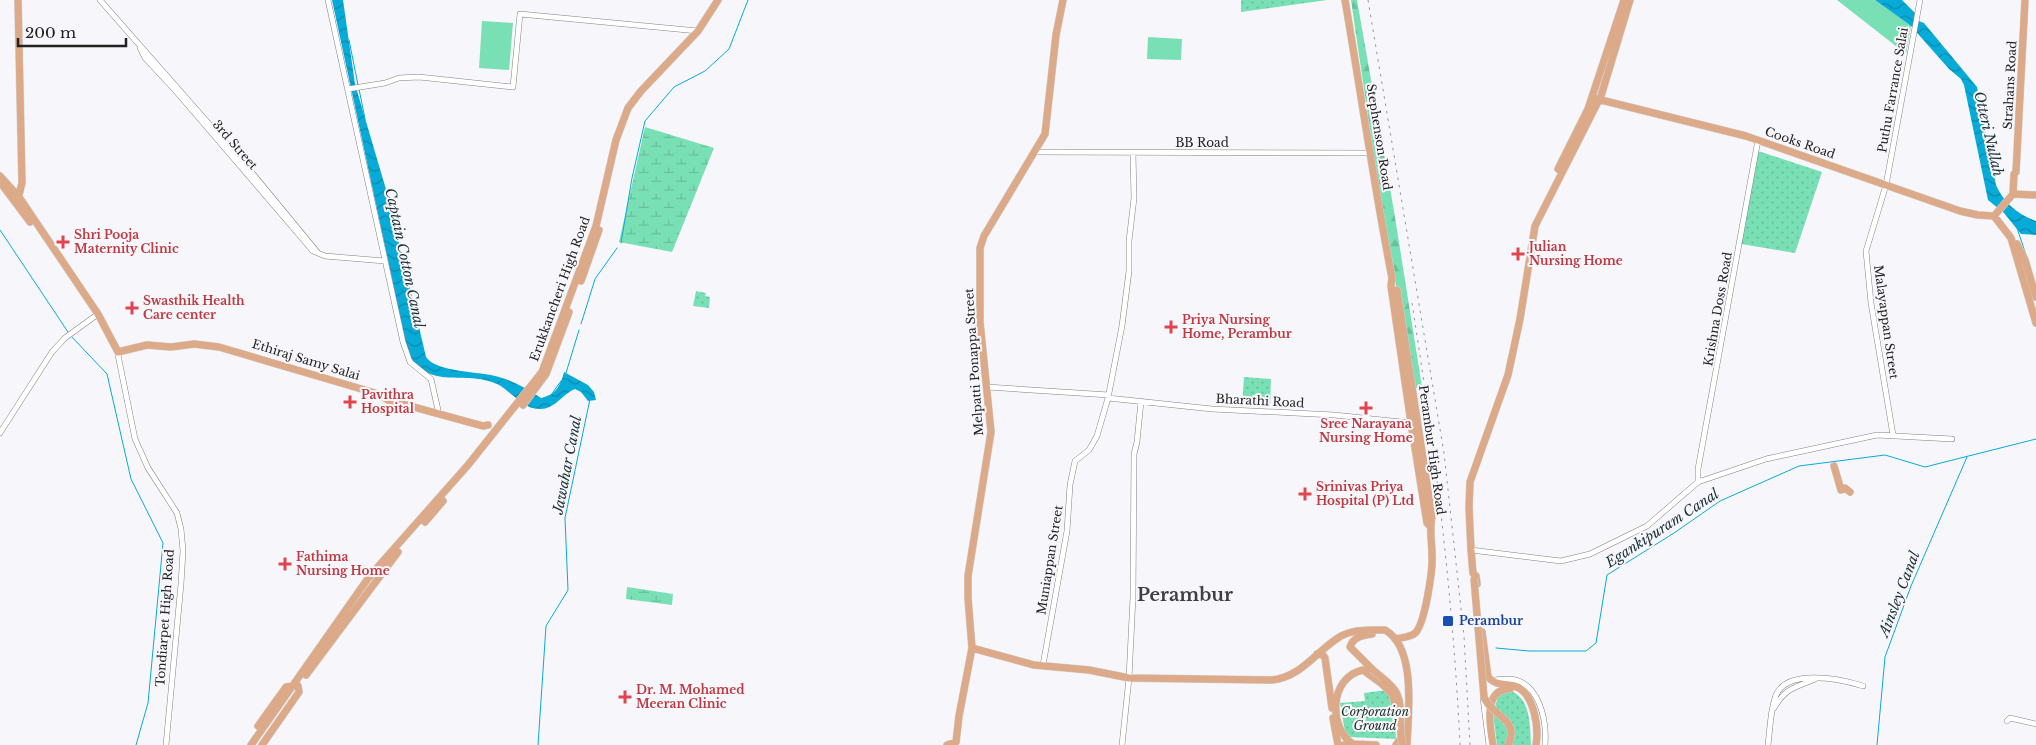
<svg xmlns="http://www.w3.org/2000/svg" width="2036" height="745" font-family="'Libre Baskerville',serif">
<defs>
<pattern id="grass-dots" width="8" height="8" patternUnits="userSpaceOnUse" patternTransform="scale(1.25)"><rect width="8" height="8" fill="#79dfb5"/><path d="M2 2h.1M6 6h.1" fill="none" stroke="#68bf9b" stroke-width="1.8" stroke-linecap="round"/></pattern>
<pattern id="forest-firs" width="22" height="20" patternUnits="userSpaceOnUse" patternTransform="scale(1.25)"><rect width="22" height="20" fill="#79dfb5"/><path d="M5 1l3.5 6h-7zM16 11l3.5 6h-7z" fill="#68bf9b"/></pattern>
<pattern id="wetland-marsh" width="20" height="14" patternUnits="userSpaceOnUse" patternTransform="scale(1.25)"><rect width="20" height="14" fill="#79dfb5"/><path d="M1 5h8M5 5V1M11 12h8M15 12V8" fill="none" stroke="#68bf9b"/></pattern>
<pattern id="water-waves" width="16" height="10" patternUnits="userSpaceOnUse" patternTransform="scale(1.25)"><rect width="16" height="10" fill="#08abd7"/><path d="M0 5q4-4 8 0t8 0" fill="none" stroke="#088bae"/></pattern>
</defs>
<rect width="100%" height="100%" fill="#f7f7fb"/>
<path fill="url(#grass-dots)" d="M1241 0H1327L1241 12Z
M1758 151 1822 172 1795 253 1741 244Z
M696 291 706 293 705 296 710 297 709 308 693 306Z
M1244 377 1271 379 1270 407 1242 405Z
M1387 690C1396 705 1395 722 1396 739L1350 737 1345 732 1340 703 1365 701 1364 693Z
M1511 691C1531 699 1530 726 1531 745H1497L1493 713 1499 694Z"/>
<path fill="url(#forest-firs)" d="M1351 0H1357L1394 211 1422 387 1414 388 1378 184Z"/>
<path fill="url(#wetland-marsh)" d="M645 127 714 148 672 252 619 242Z
M627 587 673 594 672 605 626 599Z"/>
<path fill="#79dfb5" d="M1837 0H1875L1911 26 1906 54Z
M482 21 513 23 509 70 479 68Z
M1148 37 1182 39 1181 60 1147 59Z"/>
<path fill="url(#water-waves)" d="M332 0H343L355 84 390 203 426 357C437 373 480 371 499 377 514 381 528 389 541 398 554 397 561 385 564 372L588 385 594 392 596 400 588 401 581 392 575 389C562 394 555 410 539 409 523 409 511 391 497 384 464 369 430 392 408 353Z
M1875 0H1902L1919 17V21L1924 23 1977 87 1996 185C2004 203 2017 214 2036 221V235L2021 234 2004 213 1988 200 1964 85 1961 79 1949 69 1911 26Z"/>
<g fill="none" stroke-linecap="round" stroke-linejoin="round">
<path stroke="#08abd7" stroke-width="1" d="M349 40 358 85
M359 89 365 119
M2017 228 2026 255
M0 230 68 332
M621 243 632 178 645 121 674 87 705 71 729 49 748 0
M581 324 595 279 617 248
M70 335 107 374 131 479 163 543 148 703 136 745
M566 373 579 330
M543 398 551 395 561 381
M1496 648 1529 651H1586L1596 643 1607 575 1674 533 1720 501 1799 466 1885 455 1925 467 2036 439
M538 745 546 626 568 590 565 518 590 399
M1877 745 1885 657 1911 586 1967 457"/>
<defs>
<path id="minor" d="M100 0 253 174 318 253
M328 0 403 342 410 362 431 379 438 410
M140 48 145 58 175 90 313 251 325 256 385 261
M348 89 385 83 399 78 419 77 513 87 520 14 698 31
M1034 152 1370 153
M118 355 135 439 148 468 177 513 181 529 183 551 181 584 166 745
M987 387 1109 395
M1108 398 1212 409 1334 415 1411 423
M0 433 52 352 65 338 98 314
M1893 435 1871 303 1866 251 1886 185 1920 0
M1698 482V469L1758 140
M1471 550 1561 561 1590 554 1647 526 1698 482 1766 459 1877 435 1952 439
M1043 665 1067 531 1070 485 1075 461 1089 450 1097 436 1108 398 1122 326 1129 271V241L1134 198 1133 154
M1492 681C1497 679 1502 679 1507 679 1539 679 1547 720 1545 745
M1483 698 1489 745
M1774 708C1786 687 1795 688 1815 679
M2007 721 2010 718 2036 724
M1122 745 1129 678 1133 597 1134 454 1137 442 1141 401
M1768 745C1770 730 1770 713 1775 698 1784 667 1841 679 1863 686"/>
<path id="major" d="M1345 0C1361 93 1374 186 1392 278L1391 286 1411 423 1427 523 1430 526
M1593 98 1746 136 1960 211 1978 215 1994 216 2011 238 2036 323
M1558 169 1588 109 1624 0
M0 176 19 197 98 314 118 352 147 345 171 347 194 344 219 347 375 393 388 400 483 426 488 425
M0 182 30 222
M2013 194 2036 195
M18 199 22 183 18 0
M1994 216 2013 194 2014 174 2016 172 2025 0
M2017 244 2025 260 2036 297
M581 281 599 230
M523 405 546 374 569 312
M1834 466 1841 490 1845 488 1850 492
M425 522 443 501
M1477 584 1476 576 1473 573 1471 550 1469 507 1470 482 1508 375 1520 319 1535 226 1601 96 1630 0
M1482 632 1488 677C1496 686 1503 683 1514 686 1534 691 1539 727 1536 745
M1395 639C1401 638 1409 637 1414 634 1425 627 1433 568 1432 555 1432 541 1429 529 1432 516L1397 290
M972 648 968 598V576L991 432 980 322V248L984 236 1045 134 1056 35 1063 0
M1317 654 1323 655 1325 658 1332 708
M1372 669 1350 647C1353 637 1363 635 1372 634
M306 675 398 552
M1333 718 1338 745
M258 726 286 687 293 686
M1353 744C1328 728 1329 677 1363 670L1382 684
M251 745 369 577 468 465 542 372 596 226 616 140 628 108 641 91 698 31 718 0
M262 745 299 692 298 686
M947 745 956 742 959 716 972 648 1034 665 1089 670 1129 678 1272 680C1302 677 1317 650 1341 636 1355 629 1369 630 1385 630 1417 648 1408 714 1407 745
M1344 745 1353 744 1376 745
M1396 745 1403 735
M1493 745C1490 728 1482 689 1510 689"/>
</defs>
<use href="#minor" stroke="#828285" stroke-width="6"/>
<use href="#major" stroke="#d3d3d3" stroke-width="8"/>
<use href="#minor" stroke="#fff" stroke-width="5"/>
<use href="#major" stroke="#dcaa88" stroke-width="7"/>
<path stroke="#959598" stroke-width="1" stroke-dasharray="2.5 5" stroke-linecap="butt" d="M1368 0 1444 453 1464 636 1470 745
M1412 303C1435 450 1453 596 1460 745"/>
<defs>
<path id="major-bridge" d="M1474 579 1484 697C1491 716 1521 719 1508 745
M1372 669C1379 676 1393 684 1397 694 1404 709 1397 729 1403 745
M1382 684 1393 695 1395 705"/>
</defs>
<use href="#major-bridge" stroke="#d3d3d3" stroke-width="8" stroke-linecap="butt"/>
<use href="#major-bridge" stroke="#dcaa88" stroke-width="7"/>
</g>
<g fill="#e0444e" stroke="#f7f7fb" stroke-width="2">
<path d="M60.5 234.5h5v5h5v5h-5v5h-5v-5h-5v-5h5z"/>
<path d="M1515.5 246.5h5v5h5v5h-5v5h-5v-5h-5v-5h5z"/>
<path d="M129.5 300.5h5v5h5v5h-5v5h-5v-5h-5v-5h5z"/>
<path d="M1168.5 319.5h5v5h5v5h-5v5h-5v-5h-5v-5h5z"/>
<path d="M347.5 394.5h5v5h5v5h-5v5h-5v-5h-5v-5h5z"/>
<path d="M1363.5 400.5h5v5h5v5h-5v5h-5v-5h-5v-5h5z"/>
<path d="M1302.5 486.5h5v5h5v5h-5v5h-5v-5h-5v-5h5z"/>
<path d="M282.5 556.5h5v5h5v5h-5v5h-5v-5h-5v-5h5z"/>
<path d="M622.5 689.5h5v5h5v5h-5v5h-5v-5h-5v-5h5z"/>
</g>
<rect fill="#1a4fb4" stroke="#f7f7fb" stroke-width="2" x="1442" y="615" width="12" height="12" rx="2.5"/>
<g text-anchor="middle" stroke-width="4" stroke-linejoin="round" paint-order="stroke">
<g font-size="12" fill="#222223" stroke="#f7f7fb">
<text transform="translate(2010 85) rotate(-87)" y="4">Strahans Road</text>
<text transform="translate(1893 90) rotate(-80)" y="4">Puthu Farrance Salai</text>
<text transform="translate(1379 137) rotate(81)" y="4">Stephenson Road</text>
<text x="1202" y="147">BB Road</text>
<text transform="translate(1800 143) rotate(19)" y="4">Cooks Road</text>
<text transform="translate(235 145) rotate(49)" y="4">3rd Street</text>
<text transform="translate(560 289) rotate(-70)" y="4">Erukkancheri High Road</text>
<text transform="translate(1718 309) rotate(-80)" y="4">Krishna Doss Road</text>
<text transform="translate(1886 322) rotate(82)" y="4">Malayappan Street</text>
<text transform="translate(306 360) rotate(17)" y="4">Ethiraj Samy Salai</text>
<text transform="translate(974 362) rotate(-94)" y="4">Melpatti Ponappa Street</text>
<text transform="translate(1260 401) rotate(3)" y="4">Bharathi Road</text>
<text transform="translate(1432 450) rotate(82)" y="4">Perambur High Road</text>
<text transform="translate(1050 560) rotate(-81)" y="4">Muniappan Street</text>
<text transform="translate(165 618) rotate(-86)" y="4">Tondiarpet High Road</text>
</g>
<g font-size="12" font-weight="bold" fill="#be3a42" stroke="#f7f7fb" text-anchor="start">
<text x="74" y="239">Shri Pooja<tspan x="74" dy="14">Maternity Clinic</tspan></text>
<text x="1529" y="251">Julian<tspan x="1529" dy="14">Nursing Home</tspan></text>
<text x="143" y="305">Swasthik Health<tspan x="143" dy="14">Care center</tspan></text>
<text x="1182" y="324">Priya Nursing<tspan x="1182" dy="14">Home, Perambur</tspan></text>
<text x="361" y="399">Pavithra<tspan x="361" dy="14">Hospital</tspan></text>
<text x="1366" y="428" text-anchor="middle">Sree Narayana<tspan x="1366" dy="14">Nursing Home</tspan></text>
<text x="1316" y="491">Srinivas Priya<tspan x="1316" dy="14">Hospital (P) Ltd</tspan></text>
<text x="296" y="561">Fathima<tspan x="296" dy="14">Nursing Home</tspan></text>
<text x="636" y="694">Dr. M. Mohamed<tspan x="636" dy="14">Meeran Clinic</tspan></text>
</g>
<g font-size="12" font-weight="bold" fill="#164399" stroke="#f7f7fb" text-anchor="start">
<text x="1459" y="625">Perambur</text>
</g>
<g font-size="12" font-style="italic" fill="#192e25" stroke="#f7f7fb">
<text x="1375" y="716">Corporation<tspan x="1375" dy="14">Ground</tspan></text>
</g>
<g font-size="14" font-style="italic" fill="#1b313a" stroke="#f7f7fb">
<text transform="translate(1989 134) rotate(77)" y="5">Otteri Nullah</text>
<text transform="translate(405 258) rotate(78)" y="5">Captain Cotton Canal</text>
<text transform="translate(567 465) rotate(-79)" y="5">Jawahar Canal</text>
<text transform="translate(1662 528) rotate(-33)" y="5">Egankipuram Canal</text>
<text transform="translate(1899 594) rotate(-69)" y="5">Ainsley Canal</text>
</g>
<g font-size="18" font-weight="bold" fill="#3f3f42" stroke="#f7f7fb">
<text x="1185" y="601">Perambur</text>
</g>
</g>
<path d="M18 38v8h108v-8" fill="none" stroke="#222223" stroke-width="2.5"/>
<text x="25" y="38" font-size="15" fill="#222223" stroke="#f7f7fb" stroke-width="4" paint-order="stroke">200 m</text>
</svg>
